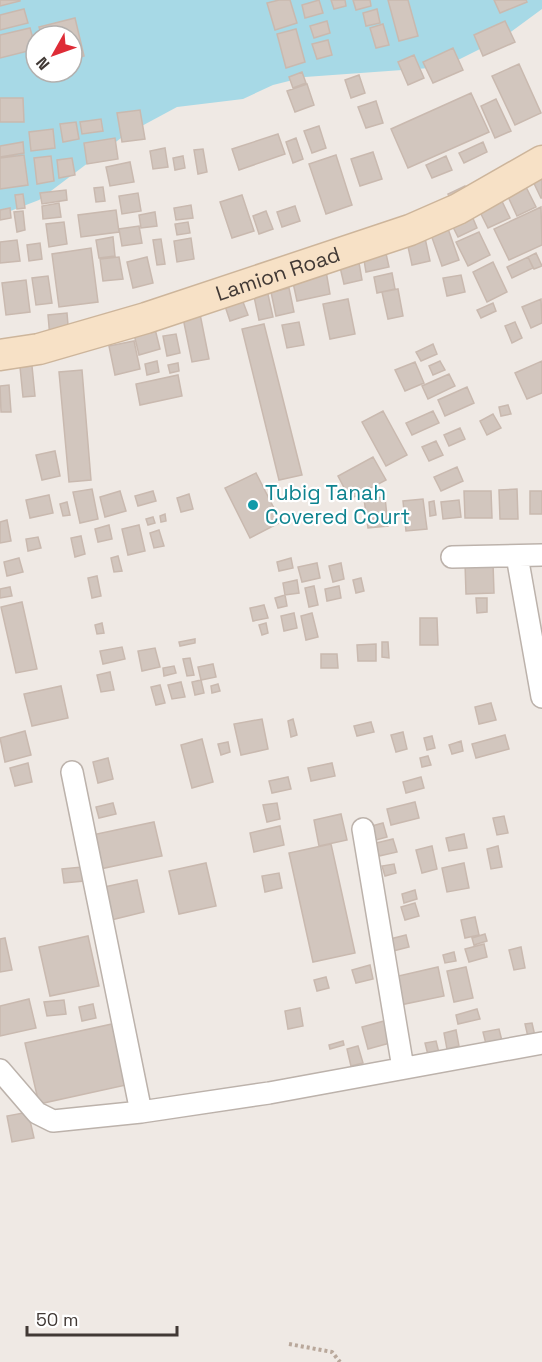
<svg xmlns="http://www.w3.org/2000/svg" width="542" height="1362" font-family="'Space Grotesk',sans-serif">
<rect width="100%" height="100%" fill="#efe9e4"/>
<path fill="#a7d9e6" fill-rule="evenodd" d="M0 0H542V9L504 37 444 67 305 77 273 85 243 99 177 107 125 135 39 200 0 215ZM36 36H72V72H36Z"/>
<path fill="#d2c6be" stroke="#c9b9af" stroke-width="1.5" d="M0 0H20V1L0 6Z
M279 0H290L297 23 275 30 267 3Z
M319 0 323 13 305 18 302 5Z
M331 0H345L346 6 334 9Z
M353 0H370L371 6 356 10Z
M388 0H408L418 36 399 41Z
M494 0H526L527 2 500 13Z
M24 9 28 23 0 30V15Z
M377 9 380 23 366 26 363 13Z
M75 18 84 56 72 59V36H42L39 27Z
M327 21 330 33 314 38 310 26Z
M505 21 515 42 483 56 474 35Z
M383 24 389 45 376 48 370 28Z
M30 28 36 49 0 58V35Z
M296 29 305 62 286 68 277 34Z
M328 40 332 55 317 59 312 44Z
M453 48 463 70 433 83 423 62Z
M414 55 424 78 408 85 398 62Z
M519 64 541 113 515 125 492 76Z
M302 72 306 83 293 88 289 77Z
M359 75 365 93 351 98 345 80Z
M307 84 314 105 295 112 287 91Z
M471 93 489 132 408 168 391 129Z
M0 98H23L24 122H0Z
M496 99 511 131 495 138 481 106Z
M376 101 383 123 366 128 358 107Z
M140 110 145 139 122 142 117 113Z
M101 119 103 131 82 134 80 122Z
M76 122 79 139 63 142 60 124Z
M319 126 326 148 312 153 304 131Z
M53 129 55 148 31 151 29 132Z
M278 134 285 154 239 170 232 149Z
M115 138 118 159 87 164 84 143Z
M296 138 303 159 293 163 286 142Z
M23 142 24 153 0 157V146Z
M483 142 487 152 464 163 459 153Z
M165 148 168 167 153 169 150 151Z
M203 149 207 172 198 174 194 150Z
M373 152 382 179 360 186 351 159Z
M24 155 28 185 0 189V158Z
M336 155 352 205 326 214 309 164Z
M51 156 54 181 37 184 34 158Z
M183 156 185 168 175 170 173 158Z
M446 156 452 170 432 178 426 165Z
M72 158 75 175 59 178 57 160Z
M130 162 134 182 110 186 106 167Z
M542 165V198H541L528 171Z
M522 179 536 207 517 216 504 188Z
M465 186 469 194 452 202 448 194Z
M103 187 105 201 96 202 94 188Z
M66 190 67 200 42 204 40 193Z
M138 193 141 211 122 214 119 196Z
M23 194 25 208 17 209 15 195Z
M242 195 254 231 232 238 220 202Z
M499 195 510 218 488 228 477 206Z
M59 203 61 217 43 219 42 206Z
M191 205 193 218 176 220 174 208Z
M295 206 300 221 282 227 277 212Z
M541 207 542 245 509 260 494 229Z
M10 208 11 218 0 220V210Z
M469 209 477 228 458 237 449 219Z
M116 210 119 232 81 237 78 215Z
M23 211 25 230 17 232 14 212Z
M266 211 273 229 259 234 253 216Z
M155 212 157 226 141 228 139 215Z
M64 222 67 244 49 247 46 224Z
M188 222 190 233 177 235 175 224Z
M446 223 459 260 442 266 429 229Z
M139 226 142 243 122 246 119 229Z
M479 232 490 255 468 266 456 242Z
M113 237 115 256 99 258 96 240Z
M191 238 194 259 177 262 174 241Z
M425 238 430 261 412 265 407 242Z
M161 239 165 264 157 265 153 240Z
M17 240 20 261 0 263V242Z
M40 243 42 259 29 261 27 245Z
M91 248 98 302 59 307 52 254Z
M385 249 389 267 366 272 363 254Z
M536 253 542 266 534 269 528 257Z
M119 257 123 279 103 281 100 259Z
M147 257 153 283 133 288 127 262Z
M528 257 533 268 512 278 507 267Z
M493 262 507 292 487 302 473 272Z
M359 263 362 280 344 284 340 267Z
M326 271 330 294 297 301 292 278Z
M392 273 395 289 377 293 374 277Z
M461 275 465 292 447 296 443 278Z
M48 276 52 303 36 305 32 278Z
M26 280 30 312 6 315 2 283Z
M289 288 294 312 276 316 271 292Z
M398 289 403 316 388 319 382 292Z
M267 290 273 317 259 320 253 292Z
M240 294 248 315 230 321 223 300Z
M348 299 355 334 330 339 323 304Z
M541 299 542 323 531 328 522 307Z
M493 303 496 311 481 318 477 310Z
M67 313 69 337 50 338 48 315Z
M200 314 209 359 192 362 183 318Z
M299 322 304 345 287 348 282 325Z
M515 322 522 338 512 343 505 326Z
M264 324 302 475 279 480 242 329Z
M155 329 160 349 139 355 134 334Z
M176 334 180 353 167 356 163 336Z
M134 341 140 369 115 375 109 346Z
M433 344 437 354 421 361 416 352Z
M157 361 159 372 147 375 145 364Z
M440 361 445 370 433 375 429 366Z
M542 361V393L527 399 515 373Z
M415 362 424 383 405 391 395 370Z
M178 363 179 371 170 373 168 365Z
M32 366 35 396 23 397 20 367Z
M82 370 91 480 69 482 59 372Z
M449 374 455 386 428 399 422 386Z
M178 375 182 396 140 405 136 384Z
M9 385 11 412H1L0 386Z
M467 387 474 403 445 416 438 400Z
M508 405 511 414 501 416 499 407Z
M383 411 407 455 386 466 362 422Z
M433 411 439 423 412 435 406 423Z
M493 414 501 428 487 435 480 421Z
M460 428 465 439 449 446 444 435Z
M436 441 443 455 429 461 422 447Z
M55 451 60 476 42 480 36 455Z
M373 457 386 480 350 499 338 476Z
M457 467 463 481 441 491 434 477Z
M256 473 281 522 250 538 225 488Z
M92 489 98 519 80 523 73 492Z
M517 489 518 519H500L499 490Z
M120 491 126 511 105 517 100 497Z
M153 491 156 501 138 506 135 496Z
M464 491H491L492 518H465Z
M530 491H542V514H530Z
M189 494 193 509 181 512 177 498Z
M49 495 53 513 30 518 26 500Z
M385 497 388 526 368 528 364 499Z
M423 499 427 529 406 531 403 501Z
M459 500 461 517 443 519 441 502Z
M434 501 436 515 430 516 429 502Z
M67 502 70 515 63 516 60 504Z
M165 514 166 521 161 522 160 516Z
M153 517 155 523 148 525 146 519Z
M7 520 11 541 0 543V522Z
M109 525 112 539 98 542 95 529Z
M139 525 145 551 128 555 122 529Z
M159 530 164 546 154 548 150 533Z
M81 536 85 554 75 557 71 538Z
M38 537 41 548 28 551 26 539Z
M118 556 122 571 114 572 111 558Z
M19 558 23 572 7 576 4 562Z
M291 558 293 568 279 571 277 562Z
M317 563 320 578 302 582 298 567Z
M341 563 344 579 333 582 329 566Z
M465 563H493L494 593 466 594Z
M97 576 101 596 92 598 88 578Z
M361 578 364 591 356 593 353 580Z
M297 580 299 593 285 595 283 583Z
M314 586 318 605 309 607 305 588Z
M339 586 341 598 327 601 325 589Z
M10 587 12 596 0 598V589Z
M285 595 287 606 278 608 275 598Z
M476 598H487V612L477 613Z
M22 602 37 669 16 673 1 607Z
M264 605 268 618 253 621 250 608Z
M294 613 297 628 284 631 281 616Z
M312 613 318 637 306 640 301 616Z
M420 618H437L438 645H420Z
M102 623 104 633 97 634 95 625Z
M266 623 268 633 262 635 259 625Z
M195 639V643L180 646 179 642Z
M382 642H388L389 658 382 657Z
M376 644V661H358L357 645Z
M122 647 125 659 103 664 100 651Z
M155 648 160 667 142 671 138 651Z
M321 654H337L338 668H321Z
M190 658 194 675 187 676 183 659Z
M213 664 216 677 201 680 198 667Z
M174 666 176 673 164 676 163 668Z
M110 672 114 690 101 692 97 675Z
M201 680 204 693 195 695 192 682Z
M181 682 185 697 172 699 168 685Z
M218 684 220 691 212 693 211 686Z
M160 685 165 703 156 705 151 687Z
M61 686 68 718 32 726 24 694Z
M491 703 496 720 479 724 475 707Z
M262 719 268 749 241 755 234 724Z
M293 719 297 735 291 737 288 721Z
M371 722 374 732 357 736 354 726Z
M25 731 31 755 5 762 0 738Z
M403 732 407 749 396 752 391 735Z
M505 735 509 749 476 758 472 744Z
M432 736 435 748 427 750 424 738Z
M202 739 213 782 192 788 181 745Z
M461 741 463 751 452 754 449 745Z
M228 742 230 752 221 755 218 744Z
M428 756 431 765 422 767 420 758Z
M108 758 113 779 98 783 93 762Z
M28 763 32 782 15 786 10 768Z
M332 763 335 776 311 781 308 768Z
M288 777 291 789 272 793 269 781Z
M421 777 424 788 406 793 403 782Z
M415 802 419 818 391 825 387 809Z
M113 803 116 814 99 818 96 807Z
M277 803 280 819 267 822 263 805Z
M341 814 347 840 319 846 314 820Z
M504 816 508 833 497 835 493 818Z
M154 822 162 856 100 869 92 835Z
M383 823 387 837 372 841 368 827Z
M280 826 284 845 254 852 250 833Z
M464 834 467 848 449 851 446 838Z
M393 839 397 852 379 856 376 843Z
M331 844 355 953 313 962 289 853Z
M432 846 437 869 422 873 416 850Z
M498 846 502 867 491 869 487 849Z
M206 863 216 906 179 914 169 871Z
M464 863 469 888 447 892 442 868Z
M394 864 396 873 385 876 382 866Z
M82 867 84 881 64 883 62 869Z
M279 873 282 888 265 892 262 876Z
M137 880 144 912 111 920 104 887Z
M415 890 417 899 404 903 402 894Z
M415 903 419 916 405 920 401 907Z
M475 917 479 935 465 938 461 920Z
M485 934 487 941 474 945 472 938Z
M406 935 409 947 389 952 386 940Z
M88 936 99 986 50 996 39 947Z
M5 938 12 970 0 972V939Z
M484 944 487 957 469 962 465 949Z
M521 947 525 968 514 970 509 950Z
M454 952 456 961 445 963 443 955Z
M370 965 373 979 356 983 352 970Z
M438 967 444 996 400 1005 394 977Z
M466 967 473 998 454 1002 447 971Z
M326 977 329 988 317 991 314 980Z
M29 999 36 1028 0 1036V1006Z
M64 1000 66 1014 47 1016 44 1002Z
M93 1004 96 1018 82 1021 79 1007Z
M300 1008 303 1026 288 1029 285 1011Z
M477 1009 480 1019 458 1024 456 1015Z
M384 1021 390 1043 368 1049 362 1027Z
M532 1023 535 1036 528 1037 525 1024Z
M112 1024 126 1085 39 1104 25 1043Z
M499 1029 502 1041 486 1044 483 1032Z
M456 1030 459 1046 447 1049 444 1033Z
M343 1041 344 1045 330 1049 329 1045Z
M436 1041 440 1057 429 1059 425 1043Z
M358 1046 363 1063 351 1066 347 1049Z
M28 1112 34 1138 12 1142 7 1116Z"/>
<g fill="none" stroke-linecap="round" stroke-linejoin="round">
<defs>
<path id="street" d="M517 556 542 697
M452 557 542 555
M72 772 141 1112
M363 829 403 1068
M0 1070 37 1113 53 1121 141 1112 269 1093 542 1043"/>
<g id="secondary">
<path id="s1" d="M0 355 39 349 146 318 410 230 458 209 542 161"/>
</g>
</defs>
<use href="#street" stroke="#bcb2ab" stroke-width="24"/>
<use href="#secondary" stroke="#cdb59b" stroke-width="33"/>
<path stroke="#b9a89b" stroke-width="4" stroke-dasharray="3 3" stroke-linecap="butt" d="M289 1344 332 1352 340 1362"/>
<use href="#street" stroke="#fff" stroke-width="21"/>
<use href="#secondary" stroke="#f7e1c6" stroke-width="30"/>
</g>
<circle fill="#0f9aa8" stroke="#fff" stroke-width="2" cx="253" cy="505" r="6"/>
<g text-anchor="middle" stroke-width="4.5" stroke-linejoin="round" paint-order="stroke">
<g font-size="21" fill="#413935" stroke="#fff">
<text dy="7" stroke="none"><textPath href="#s1" startOffset="290">Lamion Road</textPath></text>
</g>
<g font-size="21" fill="#0d838f" stroke="#fff" text-anchor="start">
<text x="265" y="500">Tubig Tanah<tspan x="265" dy="24">Covered Court</tspan></text>
</g>
</g>
<g transform="translate(54 54) rotate(230)"><circle r="28" fill="#ffffff" stroke="#b3b0ae" stroke-width="1.5"/>
<path d="M0-4.5L10 22L0 15L-10 22Z" fill="#de2c37"/>
<text y="-9" font-size="16" font-weight="bold" text-anchor="middle" fill="#413935">N</text>
</g>
<path d="M27 1326v9h150v-9" fill="none" stroke="#413935" stroke-width="3"/>
<text x="36" y="1326" font-size="18" fill="#413935" stroke="#ffffff" stroke-width="4.5" paint-order="stroke">50 m</text>
</svg>
